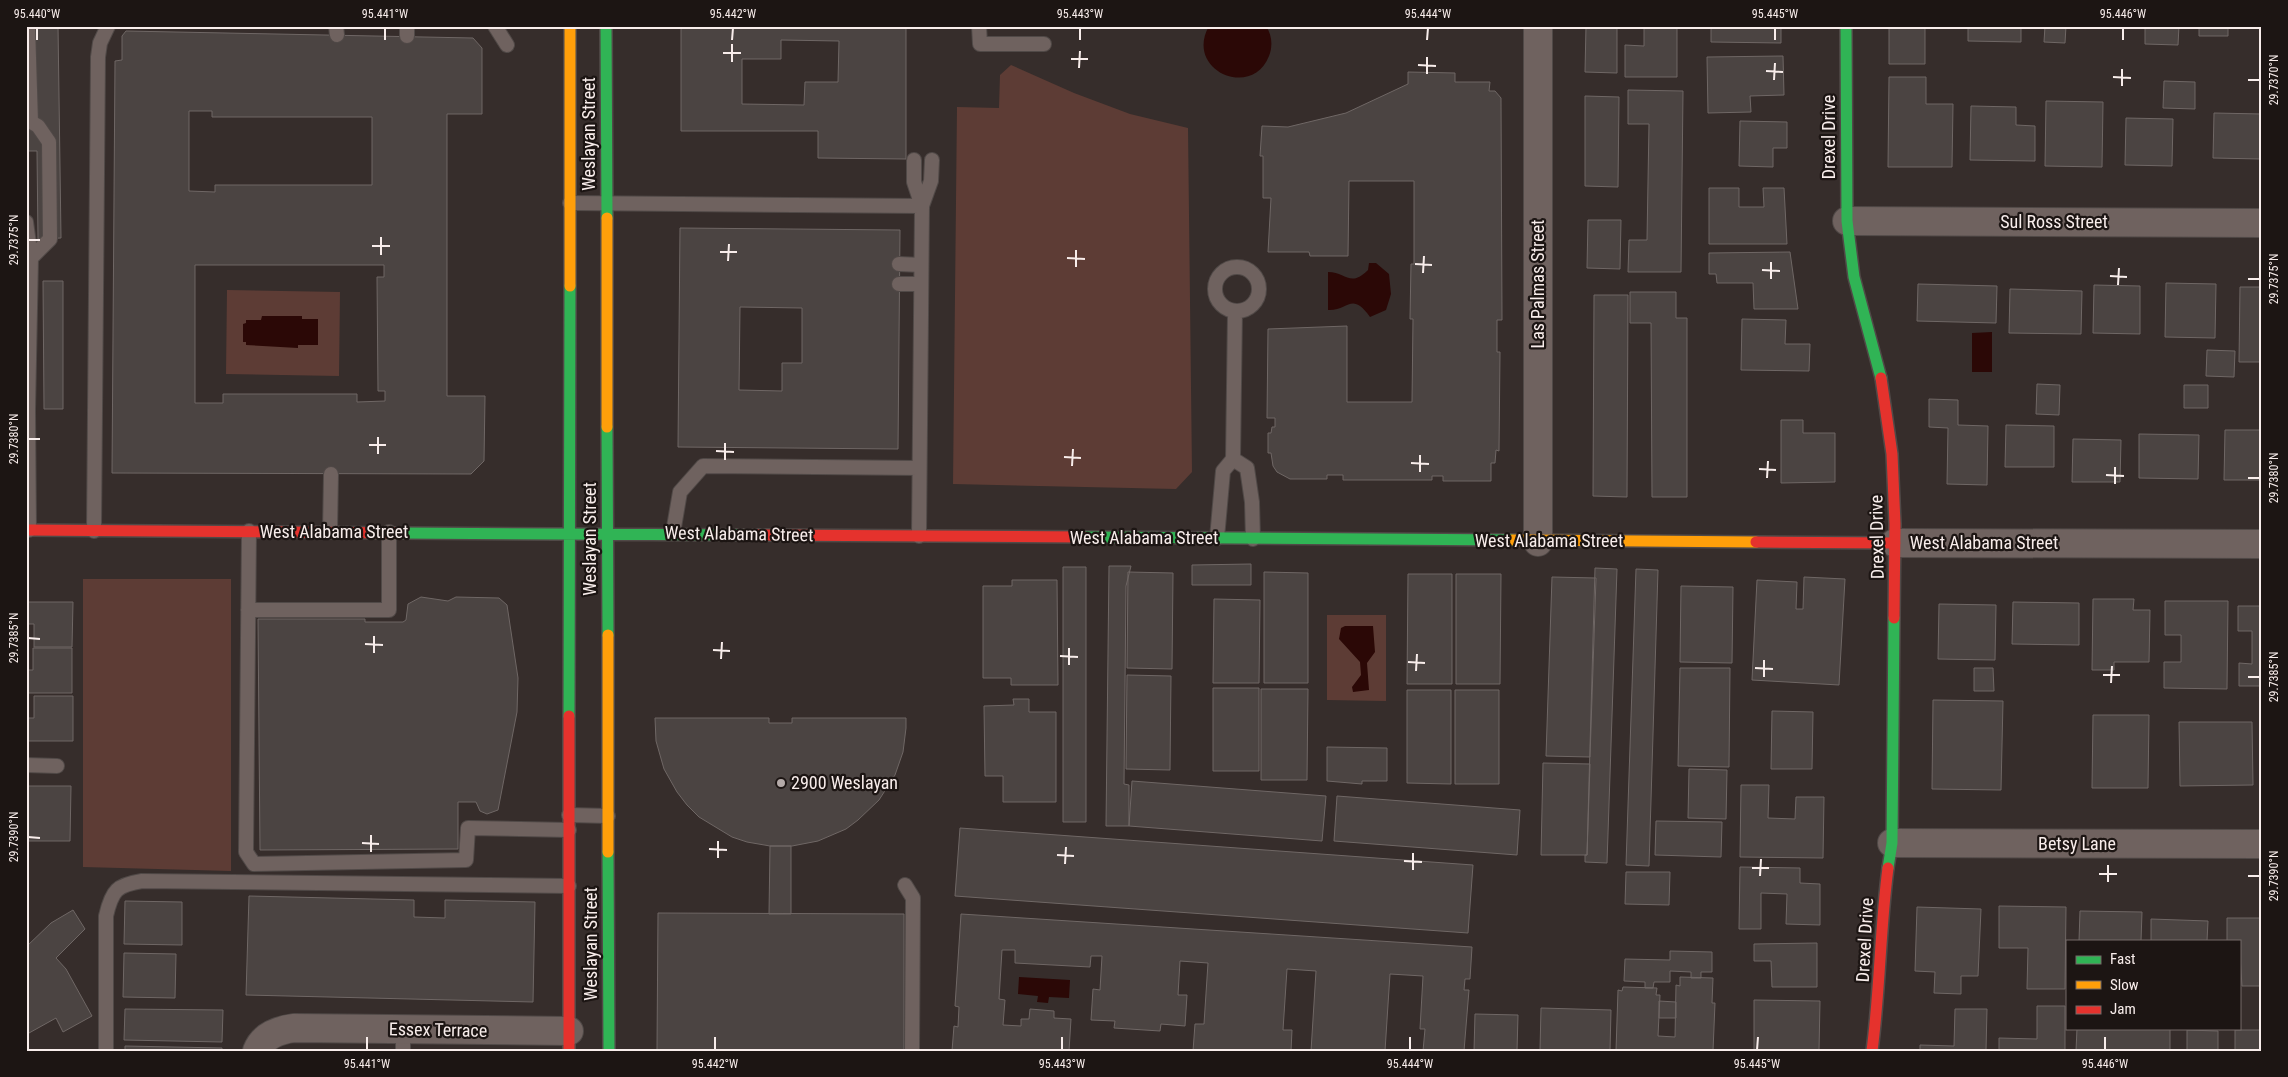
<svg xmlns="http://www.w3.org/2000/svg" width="2288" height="1077" font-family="'Roboto Condensed',sans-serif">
<rect width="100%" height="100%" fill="#362d2b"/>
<path fill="#5d3c35" d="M1011 65 1074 93 1130 114 1188 128 1192 472 1176 489 953 484 957 107 999 108 1000 75Z
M227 290 340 292 339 376 226 374Z
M83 579H231V871L83 867Z
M1327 615H1386V701L1327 700Z"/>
<path fill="#2b0806" d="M1209 26H1266C1272 35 1273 46 1269 56 1252 100 1184 70 1209 26Z
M1369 263H1376L1389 274 1391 294 1386 310 1370 317C1351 291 1349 311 1328 310V272C1346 272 1350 288 1368 270Z
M262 316H302V319H318V345H298V348L246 345V342H243V324L246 323V320H261Z
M1992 332V372H1972V333Z
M1345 626H1373L1375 652 1367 663 1369 690 1353 692 1352 687 1361 675 1360 662 1339 639 1341 628Z
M1019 977 1070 980 1069 998 1049 997 1048 1003 1037 1002 1038 996 1018 994Z"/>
<path fill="#4b4442" stroke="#6f6765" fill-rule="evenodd" d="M26 26H58L61 238 38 239 37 151H26Z
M681 26H906V159L818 158V131H681ZM781 40 839 41 838 82H805L804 105 742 104V59H781Z
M1586 26H1617V73L1585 72Z
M1644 26H1677V77H1625V45L1644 46Z
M1711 26H1781V43L1711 42Z
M1889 26H1925V64H1889Z
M1968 26H2021V42L1968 41Z
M2045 26H2066L2065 43 2044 42Z
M2145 26H2179L2178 45 2145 44Z
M2199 26H2228V36H2199Z
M126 31 473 38 482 48V114H447V396H485L484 461 471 474 112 473 115 61 122 60V36ZM189 111H212V117H372V185H215V192L189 191ZM195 265H384V277H377L378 391H385V401L357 402V394H223V403H195Z
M1783 56 1784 95 1750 96 1751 112 1708 113 1707 57Z
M1408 72 1455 73V82H1490L1489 91H1495L1501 98 1502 320H1497V352H1500L1499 451 1496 450 1495 463H1491V481H1443V476H1432V480H1343V475H1327V479H1290L1277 472 1273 466 1271 453H1268V433H1271L1272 427H1275V418H1267L1268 329 1347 326V402H1412L1413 319H1410L1411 264H1414V181H1349L1348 256H1310L1309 252H1268L1271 198H1263V156H1260L1262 126 1288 127 1346 113 1408 84Z
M1889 77H1926V104H1953L1952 167H1888Z
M2164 81 2195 82V109L2163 108Z
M1628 90 1683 91 1681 272H1628L1629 240H1647L1649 124H1628Z
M1585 96 1619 97 1618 187 1585 186Z
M2046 101 2103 102 2102 167 2045 166Z
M1971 106 2016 107V125L2035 126V161L1970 160Z
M2214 113 2262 114 2261 159 2213 158Z
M2126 118 2173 119 2172 166 2125 165Z
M1740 121 1787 122V148H1773V167L1739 166Z
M1709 188H1739V207H1764L1763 188H1784L1787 244H1709Z
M1588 220H1621L1620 269 1587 268Z
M680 228 900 230 898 449 678 447ZM740 307 802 308V363H782V391L739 390Z
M1790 252 1798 309H1754L1753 283H1717L1716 274H1709V253Z
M43 281H63V409H44Z
M2166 283 2216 284 2215 338 2165 337Z
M1918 284 1997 286 1996 323 1917 321Z
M2094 285 2140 286V334L2093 333Z
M2240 287H2262V362H2239Z
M2010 289 2082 291 2081 334 2009 333Z
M1630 292H1676V318H1687V497H1652L1651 323H1630Z
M1594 295H1628L1627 497 1593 496Z
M1742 319 1786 320 1785 344H1810L1809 371 1741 370Z
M2207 350 2235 351 2234 377 2206 376Z
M2037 384 2060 385 2059 415 2036 414Z
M2184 385H2208V408H2184Z
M1929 399 1958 400V425L1988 426 1987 485 1947 484 1948 428 1929 427Z
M1781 420H1803V433H1835V482L1781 483Z
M2006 425 2054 426V467H2005Z
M2225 430H2262V480H2224Z
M2139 434 2199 435 2198 479 2139 478Z
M2073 439 2121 440 2120 482H2072Z
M1251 564V585H1192V565Z
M1109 566H1131L1126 586 1124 784 1129 785V826H1106Z
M1063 567H1086V822H1063Z
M1595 568 1617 569 1607 863 1585 862V855H1587Z
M1636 569 1658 570 1649 866 1626 865Z
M1128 572 1173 573 1172 669 1127 668Z
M1264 572 1308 573V683H1264Z
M1408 574H1452V684H1407Z
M1456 574H1501L1500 684H1456Z
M1552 577 1596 578 1590 757 1546 756Z
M1804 577 1845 579 1839 685 1752 680 1757 580 1797 582 1796 609H1803Z
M1012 580H1057L1058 685H1011V678H983V586H1012Z
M1681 586 1733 587 1732 663 1680 662Z
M421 597 448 601 456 597 499 598 507 605 518 678 517 712 498 810 487 814 480 811 476 802H458V849L260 850 258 619H365V622H403L406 620 408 604Z
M1214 599 1260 600 1259 683H1213Z
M2093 599H2134L2133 610H2150L2149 662H2114V670H2092Z
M2165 601H2228L2227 689 2164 688V662H2181V635H2165Z
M26 602H73L72 647H34V624H26Z
M2013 602 2079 603V645L2012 644Z
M1939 604 1996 605 1995 660 1938 659Z
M2238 606H2262V686H2239V663L2252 664V631H2238Z
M33 648H72V693H26V670H33Z
M1680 668H1730L1729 767 1678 766Z
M1974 668H1993L1994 691H1974Z
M1127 675 1171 676 1170 770 1126 769Z
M1213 688H1259V771H1213Z
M1261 689H1308L1307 780H1261Z
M1407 690H1451V784L1407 783Z
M1455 690H1499V784H1455Z
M34 696H73V741H26V718H34Z
M1013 699H1029V712H1056V802H1003V776H985L984 706 1014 705Z
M1933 700 2003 701 2001 790 1932 789Z
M1772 711 1813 712 1812 769H1771Z
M2093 715H2149L2148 788H2092Z
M655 718H769V723H792V718H906V728L903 752 895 775 879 800 858 820 846 829 818 841 792 846H770L747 842 732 837 699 817 687 805 677 792 664 769 656 741Z
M2179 722H2252L2253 785 2180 786Z
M1327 747 1387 748V781H1362V784L1327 781Z
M1543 763 1590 764 1587 855H1541Z
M1689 769 1727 770 1726 819 1688 818Z
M1132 781 1326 796 1322 841 1129 826Z
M1741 785H1769L1768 818 1795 819 1796 797H1824L1823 858 1740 857Z
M26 786H71L70 841H26Z
M1337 796 1520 810 1517 855 1334 841Z
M1656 821 1722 822 1721 857 1655 855Z
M960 828 1473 865 1468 933 955 896Z
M770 846H791V914H769Z
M1740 867 1800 868V883L1820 884V925L1786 924 1787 894 1761 893V929H1739Z
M1626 872H1670L1669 905 1625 904Z
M249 896 414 900V917L445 918V900L535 902 533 1002 246 995Z
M125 901 182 902V945L124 944Z
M1999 906 2066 907 2065 989H2027L2028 948H1999Z
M1917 907 1981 909 1978 976H1961V994L1934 993 1935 972 1915 971Z
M73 910 85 929 56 958 66 969 92 1016 63 1032 56 1018 29 1033 26 1031V947L51 923Z
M2080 911 2142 912 2141 941H2079Z
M658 913 904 914V1051H657Z
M961 914 1472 947 1470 979H1465L1464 990H1469L1464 1051H1423L1425 1029H1420L1423 976 1390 974 1385 1051H1311L1316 971 1287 969 1283 1030H1292L1291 1051H1193L1195 1024H1204L1208 963 1180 961 1178 995H1187L1185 1026 1161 1024 1160 1031 1114 1028 1115 1021 1091 1020 1093 989 1100 990 1102 956H1091L1090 967 1015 963V950H1002L999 999 1005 1000 1003 1025 1021 1026V1019H1029L1030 1009 1054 1011V1018L1071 1019 1069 1051H952L954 1026 958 1027 959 1007 955 1006Z
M2227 918H2262V986H2242L2239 941H2227Z
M2151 919 2208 921 2207 941H2151Z
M1817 943V987H1772L1771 961H1754V944Z
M1670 951 1712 952V972H1701V978H1691V972L1670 971V982H1654L1653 988H1645V982L1624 981 1625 959 1670 960Z
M124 953 176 954 175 998 123 997Z
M1680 977 1713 978 1712 1003H1715L1713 1051H1616L1618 990 1622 991 1623 987 1657 988 1656 995H1660L1658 1036 1675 1037 1676 985 1680 986Z
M1754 1000 1820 1001 1819 1051 1754 1050Z
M1659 1001 1676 1002V1018H1659Z
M2037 1006H2065V1051H1999V1038L2037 1039Z
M1541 1008 1611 1010 1610 1051H1540Z
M125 1009 223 1010 222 1042 124 1040Z
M1955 1009H1987L1986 1051H1920V1045L1954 1046Z
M1475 1014 1518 1015 1517 1051H1474Z
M2077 1028H2170V1051H2076Z
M2187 1030 2218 1031V1051H2187Z
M2235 1030H2262V1051H2235Z
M125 1046 222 1048V1051H125Z"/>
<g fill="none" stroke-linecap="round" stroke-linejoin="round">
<defs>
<path id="lane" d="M28 26 31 122 38 126 49 142 50 239 31 258
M336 26 337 35
M495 26 507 45
M979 26 980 44H1044
M407 36V26
M914 160V182L922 206 919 536
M570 203 922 206
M922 206 931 181 932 160
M26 222 31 258 28 410 29 530
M899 264 921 265
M1215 289a22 22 0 1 1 44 0a22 22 0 1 1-44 0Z
M899 284H921
M1233 459 1247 468 1252 502 1253 539
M94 531 98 57 100 43 108 26
M249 531 246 852 254 864 466 860 468 828 569 830
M330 532 331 474
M673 533 680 492 703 466 919 468
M1217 538 1223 471 1233 459 1235 311
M248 610H389V532
M26 765 57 766
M569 815 608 816
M905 885 913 898 912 1051
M106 1051V916C112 890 117 885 142 881L569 886
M403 1051V1030"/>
<path id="street" d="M1847 221 2262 223
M1538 542V26
M1895 543 2262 544
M1892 843 2262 844
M257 1051C263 1035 279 1030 294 1028L569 1031"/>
<path id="fast" d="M606 26 607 218
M1846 26 1847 221 1854 277 1881 378
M607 427 608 635
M400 533 745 535
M1084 537 1512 540
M569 716 570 286
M608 852 609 1051
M1888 868 1892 843 1894 618"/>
<path id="slow" d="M607 218V427
M570 286V26
M1512 540 1756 542
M608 635V852"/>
<path id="jam" d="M1881 378 1892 454 1895 524 1894 618
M26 530 400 533
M745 535 1084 537
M1756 542 1895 543
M569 1051V716
M1872 1051C1880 990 1880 929 1888 868"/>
</defs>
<use href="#lane" stroke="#504947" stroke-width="16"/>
<use href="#street" stroke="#504947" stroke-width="30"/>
<use href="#fast" stroke="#504947" stroke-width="14"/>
<use href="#slow" stroke="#504947" stroke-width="14"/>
<use href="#jam" stroke="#504947" stroke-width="14"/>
<use href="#lane" stroke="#6f625f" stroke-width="14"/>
<use href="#street" stroke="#6f625f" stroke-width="28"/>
<use href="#fast" stroke="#30b455" stroke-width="11"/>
<use href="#slow" stroke="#ff9f0a" stroke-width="11"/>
<use href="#jam" stroke="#e5322d" stroke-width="11"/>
</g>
<path fill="none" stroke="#f8edeb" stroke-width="2" d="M37 40V28M385 40V28M732 40 733 28M1080 40V28M1427 40 1428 28M1775 40V28M2123 40V28M723 53H741M1071 59H1088M732 62V44M1418 65 1436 66M1079 68 1080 51M1766 71 1783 72M1427 74V57M2113 77 2131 78M1774 80 1775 63M2248 80H2260M2122 86V69M28 240H40M372 246H390M720 252H737M381 255V237M1067 258 1085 259M728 261 729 244M1415 264 1432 265M1076 267V250M1762 270 1780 271M1423 273 1424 256M2110 276 2127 277M1771 279V262M2248 279H2260M2118 285 2119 268M28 439H40M369 445H386M716 451 734 452M378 454V437M1064 457 1081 458M725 460V443M1411 463 1429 464M1072 466 1073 449M1759 469 1776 470M1420 472V455M2106 475 2124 476M1767 478 1768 461M2248 478H2260M2115 484V467M28 638 40 639M365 644 383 645M713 650 730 651M374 653V636M1060 656 1078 657M721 659 722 642M1408 662 1425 663M1069 665V648M1755 668 1773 669M1416 671 1417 654M2103 675H2120M1764 677V660M2248 677H2260M2111 683 2112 666M28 837 40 838M362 843 379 844M709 849 727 850M371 852V835M1057 855 1074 856M718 858V841M1404 861 1422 862M1065 864 1066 847M1752 868H1769M1413 870V853M2099 874H2117M1760 876 1761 859M2248 876H2260M2108 882V865M367 1050V1037M715 1050V1037M1062 1050V1037M1410 1050V1037M1757 1050 1758 1037M2105 1050V1037"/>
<circle fill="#b4aaa8" stroke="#1c1513" stroke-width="2" cx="781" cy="783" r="5"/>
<g text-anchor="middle" stroke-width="4.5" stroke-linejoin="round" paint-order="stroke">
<g font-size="18" fill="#f8edeb" stroke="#1c1513">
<text transform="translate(589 134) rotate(-90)" y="6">Weslayan Street</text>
<text transform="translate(1829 137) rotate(-90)" y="6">Drexel Drive</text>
<text x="2054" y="228">Sul Ross Street</text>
<text transform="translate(1538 284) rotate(-90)" y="6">Las Palmas Street</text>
<text x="334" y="538">West Alabama Street</text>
<text transform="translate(739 534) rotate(1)" y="6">West Alabama Street</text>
<text transform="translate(1877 537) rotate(-91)" y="6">Drexel Drive</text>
<text x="1144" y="544">West Alabama Street</text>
<text transform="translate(590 539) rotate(-90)" y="6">Weslayan Street</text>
<text x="1549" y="547">West Alabama Street</text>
<text x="1984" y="549">West Alabama Street</text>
<text x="2077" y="850">Betsy Lane</text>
<text transform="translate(1865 940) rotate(-87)" y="6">Drexel Drive</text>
<text transform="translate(591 944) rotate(-90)" y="6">Weslayan Street</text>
<text transform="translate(438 1030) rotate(1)" y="6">Essex Terrace</text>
</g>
<g font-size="18" fill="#f8edeb" stroke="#1c1513" text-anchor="start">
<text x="791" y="789">2900 Weslayan</text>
</g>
</g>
<rect width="2288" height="1077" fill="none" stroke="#1c1513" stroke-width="55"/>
<rect x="2066" y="940" width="175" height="90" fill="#1c1513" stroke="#746b69"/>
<rect x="2076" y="956" width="25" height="8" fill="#30b455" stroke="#746b69"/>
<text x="2110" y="964" font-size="15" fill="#f8edeb">Fast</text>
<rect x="2076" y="981" width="25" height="8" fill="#ff9f0a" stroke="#746b69"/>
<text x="2110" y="990" font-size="15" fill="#f8edeb">Slow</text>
<rect x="2076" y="1006" width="25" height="8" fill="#e5322d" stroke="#746b69"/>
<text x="2110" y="1014" font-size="15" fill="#f8edeb">Jam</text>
<rect x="28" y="28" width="2232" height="1022" fill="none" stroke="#f8edeb" stroke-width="2"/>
<g font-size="12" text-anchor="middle" fill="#f8edeb">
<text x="37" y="18">95.440°W</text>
<text x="385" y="18">95.441°W</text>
<text x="733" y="18">95.442°W</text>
<text x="1080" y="18">95.443°W</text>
<text x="1428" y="18">95.444°W</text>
<text x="1775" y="18">95.445°W</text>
<text x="2123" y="18">95.446°W</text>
<text transform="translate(2274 80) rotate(-90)" y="4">29.7370°N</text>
<text transform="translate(14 240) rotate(-90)" y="4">29.7375°N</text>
<text transform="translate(2274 279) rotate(-90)" y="4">29.7375°N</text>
<text transform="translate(14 439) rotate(-90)" y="4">29.7380°N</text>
<text transform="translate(2274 478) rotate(-90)" y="4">29.7380°N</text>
<text transform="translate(14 638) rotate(-90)" y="4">29.7385°N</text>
<text transform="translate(2274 677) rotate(-90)" y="4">29.7385°N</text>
<text transform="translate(14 837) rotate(-90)" y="4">29.7390°N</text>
<text transform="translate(2274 876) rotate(-90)" y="4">29.7390°N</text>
<text x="367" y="1068">95.441°W</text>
<text x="715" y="1068">95.442°W</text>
<text x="1062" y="1068">95.443°W</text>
<text x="1410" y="1068">95.444°W</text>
<text x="1757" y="1068">95.445°W</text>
<text x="2105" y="1068">95.446°W</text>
</g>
</svg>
